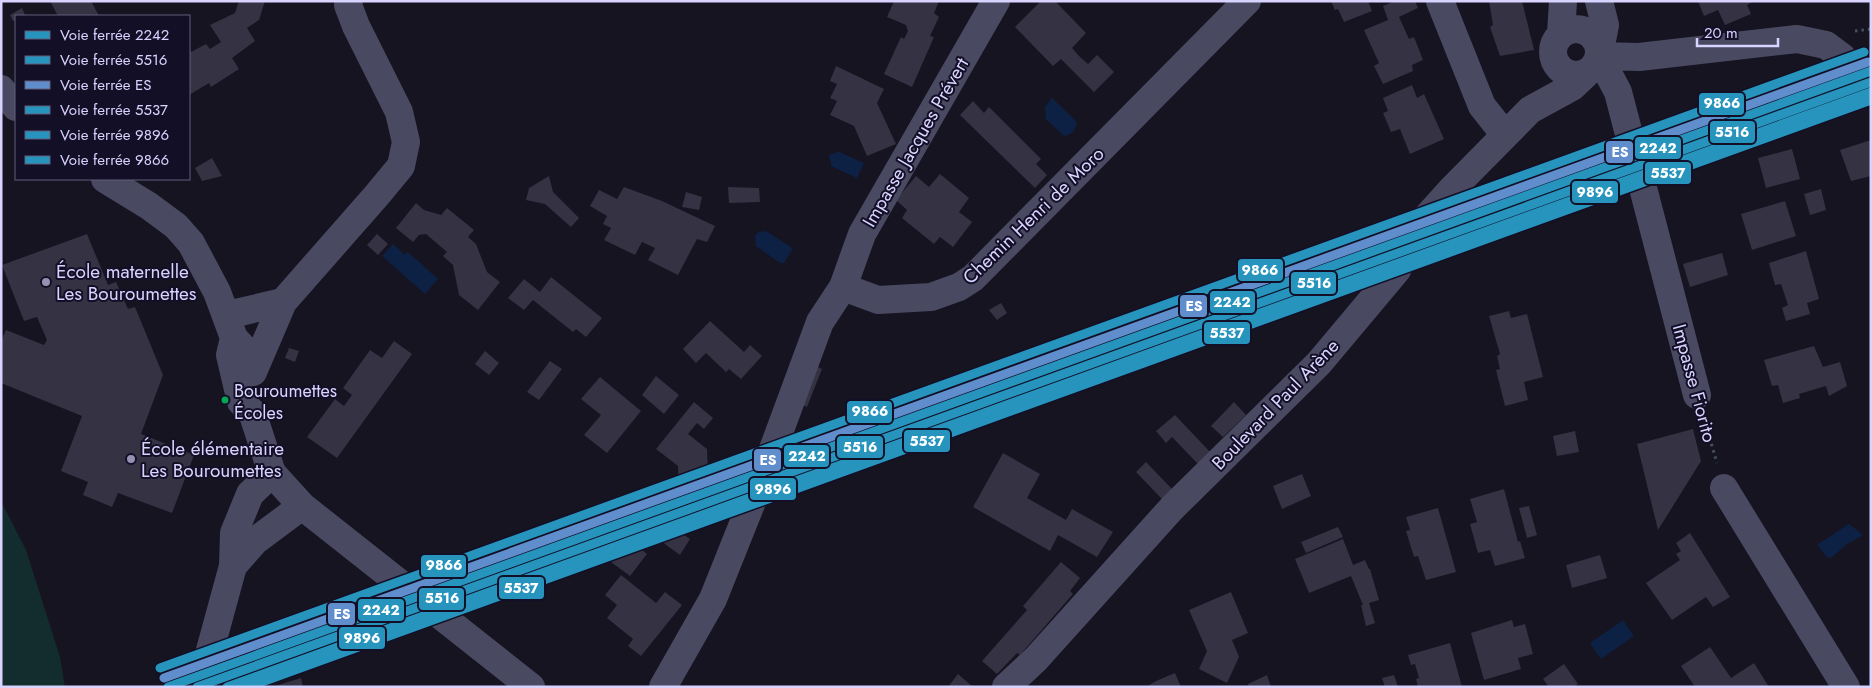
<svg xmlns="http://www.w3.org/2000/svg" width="1872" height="688" font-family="Jost,sans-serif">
<rect width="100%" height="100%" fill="#161421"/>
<path fill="#132c2d" d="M1 501 26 550 60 657 65 687H1Z"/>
<path fill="#0d2144" d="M1052 98 1077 122C1076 130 1072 135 1064 136L1046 119 1045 107Z
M837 151 864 163 857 178 831 166V163L829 156 831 154 836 153Z
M766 231 791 247 792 250 784 263H780L756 246 755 235 759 232Z
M393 244 405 255 408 252 438 279 425 294 382 256Z
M1849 524 1861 533 1862 536 1847 544 1831 558 1827 557 1818 546V544Z
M1623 620 1634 636 1601 659 1590 643Z"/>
<path fill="#343243" d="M50 1H91L99 16H58Z
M239 1H265L259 20 247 28 255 41 232 58 239 69 211 87 209 83 189 95V48L191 52 206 44 210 49 221 42 210 25 235 13Z
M894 1H939L934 13 939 17 930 36 934 37 912 87 884 74 901 37 904 39 908 31 906 25 887 17Z
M1041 1H1055L1086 33 1072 48 1079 56 1088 64 1097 55 1114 72 1094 92 1061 59 1053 66 1015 27Z
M1331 1H1368L1372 11 1344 22 1338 9 1335 10Z
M1395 1H1415L1418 8 1399 17 1409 39 1414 37 1423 60 1412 65 1413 71 1383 84 1374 66 1379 63 1364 30 1388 20 1383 6Z
M1489 1H1522L1534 50 1500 56 1490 27 1493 25Z
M1698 1H1754L1747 5 1751 14 1725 25 1718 10 1704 16Z
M22 8 25 15 16 16V20L13 21 10 15Z
M836 66 884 89 877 103 896 144 867 156 854 126 830 115 837 101 830 98 837 84 830 81Z
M1775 84 1782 112 1725 128 1719 106 1724 105 1723 98Z
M1412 85 1417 98 1424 94 1444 139 1410 154 1400 129 1391 132 1383 113 1388 111 1383 98Z
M973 101 984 113 989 107 1041 159 1036 164 1047 175 1035 188 960 115Z
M1784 117 1789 135 1774 140 1770 121Z
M1871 140V176L1851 181 1840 150Z
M1792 149 1800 179 1766 188 1758 158Z
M212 158 222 176 202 181 195 168Z
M940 174 969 198 959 212 972 222 953 247 940 237 934 244 902 218 907 210 896 200 916 176 929 187Z
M549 176 553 192 579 218 571 227 545 204 526 200 529 188Z
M624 187 662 201 715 226 707 242 697 239 678 275 648 260 655 248 642 242 635 255 604 240 611 228 603 224 607 216 590 206 599 190 617 199Z
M728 187 759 188 760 202 729 203Z
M1821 189 1826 210 1810 215 1804 194Z
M686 192 702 197 699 210 682 207Z
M1486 197 1495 231 1471 238 1465 212 1471 204V201Z
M1785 201 1796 236 1752 250 1741 214Z
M416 203 424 210 441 215 447 208 474 230 468 237 476 244 487 272 500 282 478 310 459 295 453 265 443 256 447 252 426 234 419 235 413 242 396 228Z
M87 234 108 285 116 282 128 309 135 307 163 375 141 434 194 455 172 513 118 493 112 507 83 495 88 482 61 471 82 416 1 383V341L6 330 44 345 47 340 37 317 24 321 2 265Z
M377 234 388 244 378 255 367 245Z
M1806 251 1819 299 1807 303 1810 314 1786 321 1782 308 1788 305 1781 284 1775 285 1769 263Z
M1722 253 1728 275 1690 287 1683 264Z
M551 277 602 318 586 337 576 329 573 332 533 300 524 310 508 298 524 279 540 292Z
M1001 303 1007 313 997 320 989 310Z
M1509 311 1511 318 1527 314 1543 377 1524 382 1528 400 1505 406 1496 370 1500 369 1497 356 1500 354 1489 316Z
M710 321 744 352 750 345 762 356 741 379 729 369 726 372 706 353 696 363 683 349Z
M394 341 412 354 337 458 307 437 335 399 344 406 352 395 343 388 370 350 382 358Z
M1814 346 1823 367 1840 362 1847 386 1829 396 1826 386 1799 394 1800 398 1783 403 1778 385 1772 386 1764 360Z
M289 348 299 351 295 362 285 358Z
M485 351 499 363 489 375 475 364Z
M550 361 562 369 539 400 527 392Z
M809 363 822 369 807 407 795 402Z
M656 376 679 395 664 414 642 395Z
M600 377 641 411 607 453 584 435 601 415 581 399Z
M694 402 713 418 704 429 697 423 688 434 707 449 709 497 679 498 678 466 656 449Z
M1234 402 1246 415 1223 437 1211 426Z
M1175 415 1211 453 1199 465 1172 437 1166 443 1156 431Z
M1693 429 1701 461 1658 530 1637 444Z
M1575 431 1579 452 1557 456 1553 436Z
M1003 453 1040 474 1027 498 1066 520 1072 509 1113 532 1097 557 1058 535 1050 551 973 507Z
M1146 462 1172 489 1162 499 1136 472Z
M1302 474 1311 496 1282 509 1273 486Z
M1504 489 1518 542 1520 541 1525 558 1495 566 1490 550 1478 553 1470 524 1477 522 1470 499Z
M1529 506 1537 535 1527 538 1519 508Z
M1438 508 1456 572 1426 580 1418 556 1414 557 1406 531 1410 530 1406 517Z
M664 521 690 539 680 555 654 536Z
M1338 527 1343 537 1306 553 1301 542Z
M1690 533 1730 597 1713 607 1706 597 1672 620 1646 583 1680 560 1676 554 1681 551 1676 543Z
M1343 539 1353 565 1365 560 1369 569H1370L1379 600 1369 603 1375 623 1366 626 1361 605H1363L1351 576 1309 593 1295 559Z
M629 540 647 554 630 576 611 562Z
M1600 555 1607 578 1572 588 1566 565Z
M1061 562 1080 578 1070 591 1073 594 1020 655 1017 653 997 674 982 661 1027 610 1023 606Z
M621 575 656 603 665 592 682 605 641 656 628 646 633 639 607 618 617 605 605 595Z
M1231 592 1248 633 1232 640 1239 657 1227 683 1199 669 1207 651 1189 610Z
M1512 620 1514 627 1525 624 1533 654 1518 658 1521 669 1484 680 1471 633Z
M1450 643 1462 687H1418L1416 679 1419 678 1415 664 1411 665 1408 655Z
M1710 647 1731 678 1754 663 1769 687H1695L1681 666Z
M1564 664 1578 684 1574 687H1549L1543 679Z
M1175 673 1181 687H1146L1156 681Z
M958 674 973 687H948Z
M1267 675 1271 687H1249L1248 684Z
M1394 675 1398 687H1385L1382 678Z
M301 678 303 687H275V686Z"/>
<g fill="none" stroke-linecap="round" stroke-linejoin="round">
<path stroke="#44505f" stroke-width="3" stroke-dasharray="2.5 4" stroke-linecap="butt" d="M1855 31 1871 29
M1704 419 1717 463"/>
<path stroke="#4a4962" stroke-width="28" d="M1440 1 1482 106 1505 135
M1599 1 1605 25 1599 56
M1553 52a23 23 0 1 1 46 0a23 23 0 1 1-46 0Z
M1561 34 1563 1
M1599 56 1618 92 1697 395
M1599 56 1639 57 1797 39 1826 45 1842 57 1871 92
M1 89 16 107
M105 179 149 206 176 226 191 243 217 292 234 338 246 351
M843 287 878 300 931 297 959 287 973 278 1247 1
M227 315 283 302
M234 338 230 355 241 402 252 412 272 473 302 506 531 687
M253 372 283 302 377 195 401 166 406 142 399 112 356 26 348 5 349 1
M272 473 250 494 234 533 233 566 255 541 302 506
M1724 488 1846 687
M200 687 233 566
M663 687 713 599 773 449 820 322 843 287 862 234 996 1
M1006 687 1036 659 1172 508 1319 363 1397 270 1415 230 1451 190 1530 110 1572 87 1589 71"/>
<defs>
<path id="rail-1" d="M168 687 1871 71"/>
<path id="rail-2" d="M197 687 1871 82"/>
<path id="rail-3" d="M164 678 1868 62"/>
<path id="rail-4" d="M248 687 1871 100"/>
<path id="rail-5" d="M227 687 1871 92"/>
<path id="rail-6" d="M160 668 1864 52"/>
</defs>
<use href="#rail-1" stroke="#130f26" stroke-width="12"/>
<use href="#rail-2" stroke="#130f26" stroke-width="12"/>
<use href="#rail-3" stroke="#130f26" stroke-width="12"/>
<use href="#rail-4" stroke="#130f26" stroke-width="12"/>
<use href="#rail-5" stroke="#130f26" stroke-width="12"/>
<use href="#rail-6" stroke="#130f26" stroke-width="12"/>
<use href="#rail-1" stroke="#2694bd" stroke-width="9"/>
<use href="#rail-2" stroke="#2694bd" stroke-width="9"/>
<use href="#rail-3" stroke="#608dcc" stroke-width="9"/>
<use href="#rail-4" stroke="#2694bd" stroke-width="9"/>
<use href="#rail-5" stroke="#2694bd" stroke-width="9"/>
<use href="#rail-6" stroke="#2694bd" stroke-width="9"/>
</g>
<g fill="#9591b1" stroke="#130f26" stroke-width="2">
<circle cx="46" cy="282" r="5"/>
<circle cx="131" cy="459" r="5"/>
</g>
<circle fill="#00a651" stroke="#130f26" stroke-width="2" cx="225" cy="400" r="4.5"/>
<g text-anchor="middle" stroke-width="4" stroke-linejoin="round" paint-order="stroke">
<g font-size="18" fill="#d9d4ff" stroke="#130f26" text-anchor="start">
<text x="234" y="397">Bouroumettes<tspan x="234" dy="22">Écoles</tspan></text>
</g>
<g font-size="19" fill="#d9d4ff" stroke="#130f26">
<text transform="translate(915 142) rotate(-60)" y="7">Impasse Jacques Prévert</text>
<text transform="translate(1033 215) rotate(-44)" y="7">Chemin Henri de Moro</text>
<text transform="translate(1695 383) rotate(75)" y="7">Impasse Fiorito</text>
<text transform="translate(1275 404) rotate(-46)" y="7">Boulevard Paul Arène</text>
</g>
<g font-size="19" fill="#d9d4ff" stroke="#130f26" text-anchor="start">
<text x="56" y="278">École maternelle<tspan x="56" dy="22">Les Bouroumettes</tspan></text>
<text x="141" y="455">École élémentaire<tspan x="141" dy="22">Les Bouroumettes</tspan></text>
</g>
</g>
<g stroke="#130f26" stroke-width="2">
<rect x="1698" y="92" width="47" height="24" rx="5" fill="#2694bd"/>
<rect x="1709" y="120" width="47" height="24" rx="5" fill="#2694bd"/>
<rect x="1634" y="136" width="48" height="24" rx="5" fill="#2694bd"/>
<rect x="1605" y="140" width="29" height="24" rx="5" fill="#608dcc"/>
<rect x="1644" y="161" width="48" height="24" rx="5" fill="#2694bd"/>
<rect x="1571" y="180" width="48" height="24" rx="5" fill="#2694bd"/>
<rect x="1237" y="258" width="47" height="24" rx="5" fill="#2694bd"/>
<rect x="1290" y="271" width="47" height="24" rx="5" fill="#2694bd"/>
<rect x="1209" y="290" width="47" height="24" rx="5" fill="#2694bd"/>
<rect x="1179" y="294" width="29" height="24" rx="5" fill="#608dcc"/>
<rect x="1203" y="321" width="48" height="24" rx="5" fill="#2694bd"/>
<rect x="846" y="400" width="47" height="24" rx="5" fill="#2694bd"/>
<rect x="903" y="429" width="48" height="24" rx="5" fill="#2694bd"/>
<rect x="836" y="435" width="48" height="24" rx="5" fill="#2694bd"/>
<rect x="783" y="444" width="47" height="24" rx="5" fill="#2694bd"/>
<rect x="753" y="448" width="29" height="24" rx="5" fill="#608dcc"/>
<rect x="749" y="477" width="48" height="24" rx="5" fill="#2694bd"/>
<rect x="420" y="554" width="47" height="24" rx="5" fill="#2694bd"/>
<rect x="498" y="576" width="47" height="24" rx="5" fill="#2694bd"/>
<rect x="418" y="587" width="47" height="24" rx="5" fill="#2694bd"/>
<rect x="357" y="598" width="48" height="24" rx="5" fill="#2694bd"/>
<rect x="327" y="602" width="29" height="24" rx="5" fill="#608dcc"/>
<rect x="338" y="626" width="48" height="24" rx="5" fill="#2694bd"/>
</g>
<g font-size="14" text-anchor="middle" font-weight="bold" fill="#fff">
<text x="1722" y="108">9866</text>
<text x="1732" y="137">5516</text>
<text x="1658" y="153">2242</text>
<text x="1620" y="157">ES</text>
<text x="1668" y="178">5537</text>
<text x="1595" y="197">9896</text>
<text x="1260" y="275">9866</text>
<text x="1314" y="288">5516</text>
<text x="1232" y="307">2242</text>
<text x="1194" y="311">ES</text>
<text x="1227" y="338">5537</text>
<text x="870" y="416">9866</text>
<text x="927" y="446">5537</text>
<text x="860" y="452">5516</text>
<text x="807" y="461">2242</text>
<text x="768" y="465">ES</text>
<text x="773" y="494">9896</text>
<text x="444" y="570">9866</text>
<text x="521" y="593">5537</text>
<text x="442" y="603">5516</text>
<text x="381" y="615">2242</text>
<text x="342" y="619">ES</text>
<text x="362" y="643">9896</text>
</g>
<rect width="1872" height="688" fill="none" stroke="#d9d4ff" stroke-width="5"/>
<rect x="15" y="15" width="175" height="165" fill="#130f26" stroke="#625e7d"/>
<rect x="25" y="31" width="25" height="8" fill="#2694bd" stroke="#625e7d"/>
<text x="60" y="40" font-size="15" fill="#d9d4ff">Voie ferrée 2242</text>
<rect x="25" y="56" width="25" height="8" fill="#2694bd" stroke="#625e7d"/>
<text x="60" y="65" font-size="15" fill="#d9d4ff">Voie ferrée 5516</text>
<rect x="25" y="81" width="25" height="8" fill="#608dcc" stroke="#625e7d"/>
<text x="60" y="90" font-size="15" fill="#d9d4ff">Voie ferrée ES</text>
<rect x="25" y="106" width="25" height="8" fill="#2694bd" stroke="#625e7d"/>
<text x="60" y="115" font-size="15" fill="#d9d4ff">Voie ferrée 5537</text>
<rect x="25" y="131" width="25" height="8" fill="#2694bd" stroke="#625e7d"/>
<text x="60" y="140" font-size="15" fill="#d9d4ff">Voie ferrée 9896</text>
<rect x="25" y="156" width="25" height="8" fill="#2694bd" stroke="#625e7d"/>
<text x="60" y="165" font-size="15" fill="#d9d4ff">Voie ferrée 9866</text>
<path d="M1697 38v8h81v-8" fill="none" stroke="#d9d4ff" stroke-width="2.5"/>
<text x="1704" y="38" font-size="15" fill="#d9d4ff" stroke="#130f26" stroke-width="4" paint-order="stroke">20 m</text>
</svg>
